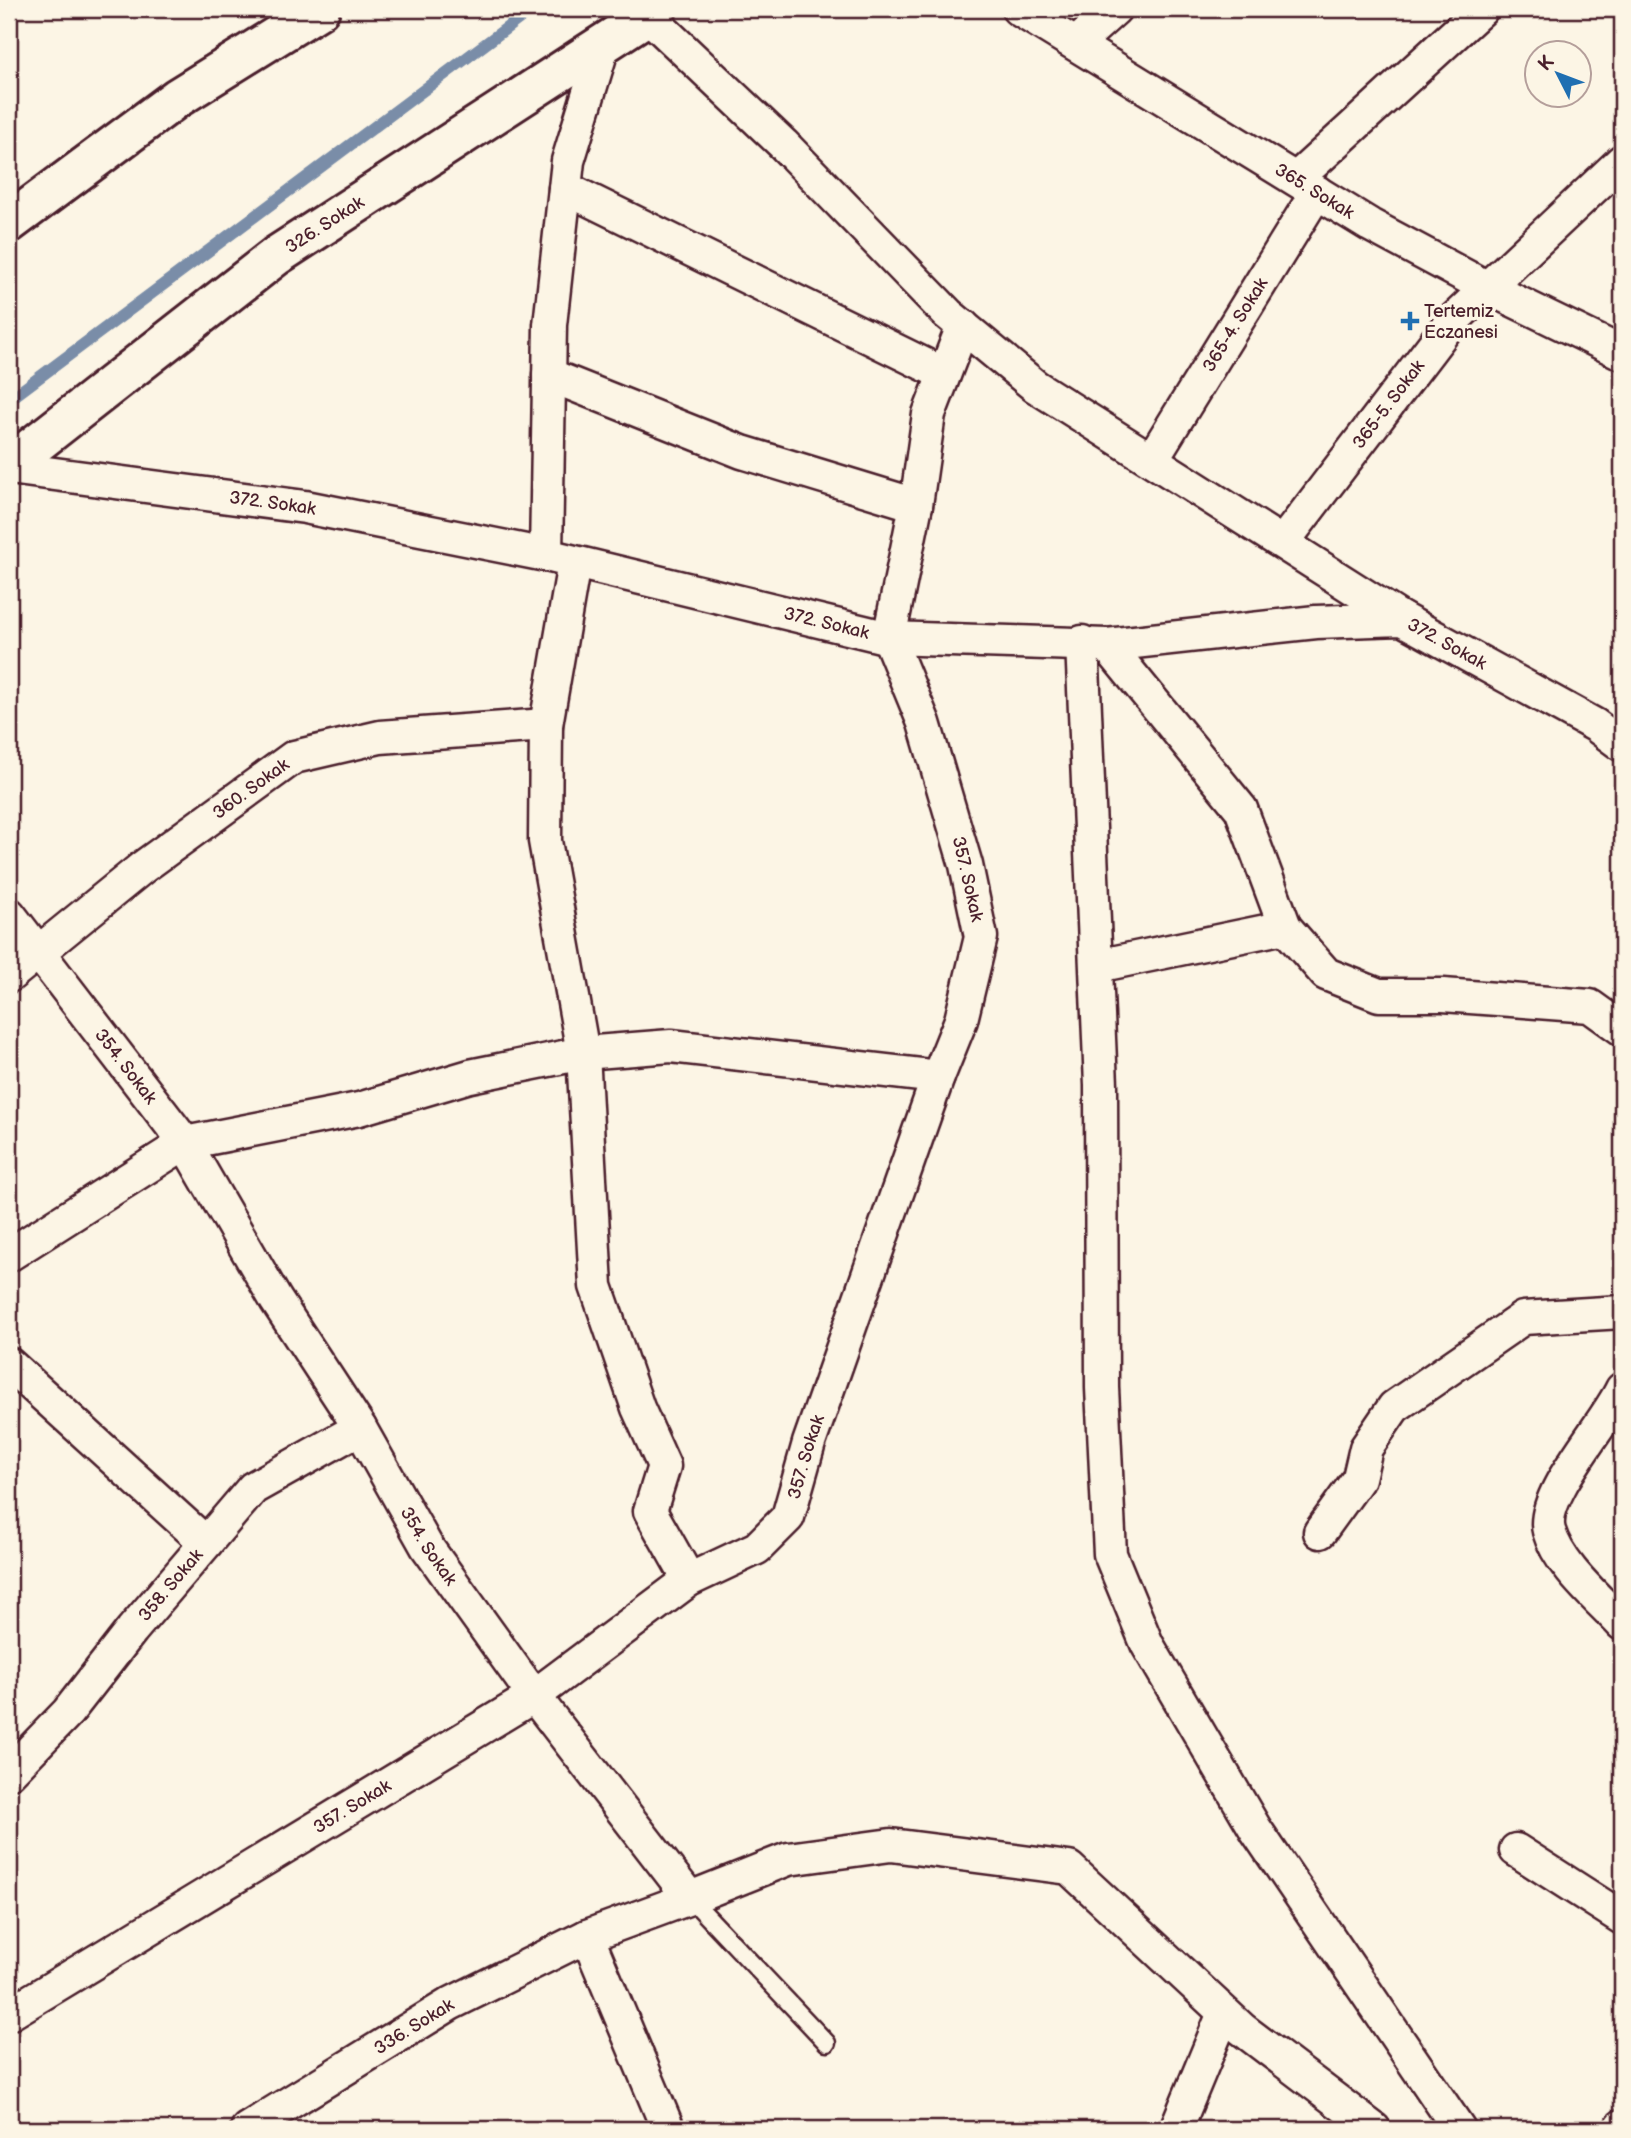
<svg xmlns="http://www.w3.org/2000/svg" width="1631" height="2138" font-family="'Balsamiq Sans',sans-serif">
<rect width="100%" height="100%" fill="#fcf5e5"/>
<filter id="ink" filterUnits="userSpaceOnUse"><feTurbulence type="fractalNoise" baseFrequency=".0143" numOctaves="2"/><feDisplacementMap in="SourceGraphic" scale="14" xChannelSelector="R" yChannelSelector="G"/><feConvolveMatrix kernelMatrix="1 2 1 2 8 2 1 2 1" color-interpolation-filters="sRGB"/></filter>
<g filter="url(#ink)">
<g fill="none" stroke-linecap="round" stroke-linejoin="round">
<path stroke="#7a8da8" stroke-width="12" d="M9 400 532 9"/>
<defs>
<path id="service" d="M690 1898 827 2043"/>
<g id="minor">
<path id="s1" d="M1018 9 1370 225 1486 287 1622 353"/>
<path d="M647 15 783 144 948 314 1035 386 1402 619"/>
<path d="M1076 44 1115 9"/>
<path d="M1296 179 1482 9"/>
<path d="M565 188 944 374"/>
<path d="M549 375 742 452 916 505"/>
<path id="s2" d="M1152 459 1317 192"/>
<path id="s3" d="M9 468 305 507 546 555 889 638 1107 645 1316 622 1402 619 1595 725 1622 745"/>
<path id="s4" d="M1284 541 1451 322 1622 161"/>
<path d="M546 555 550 325 568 161 604 43"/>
<path d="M574 563 546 725 545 841 583 1053 596 1286 638 1408 664 1466 650 1511 689 1580"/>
<path d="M1082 642 1101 1085 1102 1388 1110 1554 1147 1644 1256 1830 1459 2129"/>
<path d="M1107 645 1241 809 1285 927 1326 974 1379 995H1443L1590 1006 1622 1029"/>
<path id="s5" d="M9 914 185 1143 276 1300 360 1428 427 1547 534 1696 690 1898 587 1936 668 2129"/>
<path d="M1097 966 1285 927"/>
<path id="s6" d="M9 976 143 867 294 757 380 737 546 725"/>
<path d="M9 1255 185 1143 359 1109 470 1076 583 1053 671 1046 938 1077"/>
<path d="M9 1364 206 1543"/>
<path d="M1622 1389C1606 1424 1539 1496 1549 1531 1559 1566 1598 1598 1622 1624"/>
<path d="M1320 1532 1359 1478 1366 1448 1394 1407 1523 1318 1622 1312"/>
<path id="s7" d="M9 1773 68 1712 132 1630 253 1488 360 1428"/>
<path d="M1516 1850 1622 1918"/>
<path d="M690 1898 788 1859 891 1845 1069 1868 1242 2029 1374 2129"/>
<path id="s8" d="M9 2014 534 1696 689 1580 757 1548 788 1517 809 1443 938 1077 961 1020 981 937 966 865 924 723 889 638 916 505 929 414 963 326"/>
<path id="s9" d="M247 2129 450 2004 587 1936"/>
<path d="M1176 2129 1224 2013"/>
<path d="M1620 2129 1622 2126"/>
</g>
<g id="tertiary">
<path d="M9 223 177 98 320 9"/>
<path id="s10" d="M9 465 276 256 657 9"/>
</g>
</defs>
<use href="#service" stroke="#4a1f2b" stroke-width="21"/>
<use href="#minor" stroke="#4a1f2b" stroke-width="37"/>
<use href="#tertiary" stroke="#4a1f2b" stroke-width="44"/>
<use href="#service" stroke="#fcf5e5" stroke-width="16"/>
<use href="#minor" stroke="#fcf5e5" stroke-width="32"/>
<use href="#tertiary" stroke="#fcf5e5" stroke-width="38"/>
</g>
</g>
<path fill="#1f6fb2" stroke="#fcf5e5" stroke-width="2.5" d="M1406.5 310.5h7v7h7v7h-7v7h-7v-7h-7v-7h7z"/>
<g text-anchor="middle" stroke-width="7" stroke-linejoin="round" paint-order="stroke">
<g font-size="18" fill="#4a1f2b" stroke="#fcf5e5">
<text dy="6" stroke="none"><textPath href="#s1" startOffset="348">365. Sokak</textPath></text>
<text dy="6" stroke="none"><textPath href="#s10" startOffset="397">326. Sokak</textPath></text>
<text dy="6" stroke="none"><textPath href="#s2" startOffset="158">365-4. Sokak</textPath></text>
<text dy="6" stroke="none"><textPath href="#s4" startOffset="172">365-5. Sokak</textPath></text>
<text dy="6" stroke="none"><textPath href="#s3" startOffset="266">372. Sokak</textPath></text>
<text dy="6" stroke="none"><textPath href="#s3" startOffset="833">372. Sokak</textPath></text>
<text dy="6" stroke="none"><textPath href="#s3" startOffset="1463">372. Sokak</textPath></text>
<text dy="6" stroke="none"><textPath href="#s6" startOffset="306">360. Sokak</textPath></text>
<text transform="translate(968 879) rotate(77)" y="6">357. Sokak</text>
<text dy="6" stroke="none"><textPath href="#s5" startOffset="192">354. Sokak</textPath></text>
<text dy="6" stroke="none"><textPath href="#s8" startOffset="989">357. Sokak</textPath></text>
<text dy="6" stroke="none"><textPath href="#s5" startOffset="760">354. Sokak</textPath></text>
<text dy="6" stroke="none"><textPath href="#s7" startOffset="248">358. Sokak</textPath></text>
<text dy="6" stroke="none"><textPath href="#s8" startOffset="401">357. Sokak</textPath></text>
<text dy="6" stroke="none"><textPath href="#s9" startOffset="196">336. Sokak</textPath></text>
</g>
<g font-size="18" fill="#4a1f2b" stroke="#fcf5e5" text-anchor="start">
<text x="1424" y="317">Tertemiz<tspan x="1424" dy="21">Eczanesi</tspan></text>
</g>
</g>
<rect width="1631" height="2138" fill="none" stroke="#fcf5e5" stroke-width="35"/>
<rect x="18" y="18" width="1596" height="2103" fill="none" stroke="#4a1f2b" stroke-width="2.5" filter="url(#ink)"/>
<g transform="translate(1558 74) rotate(312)"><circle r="33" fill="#fcf5e5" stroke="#b59f9b" stroke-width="2"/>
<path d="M0-5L12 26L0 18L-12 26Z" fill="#1f6fb2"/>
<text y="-10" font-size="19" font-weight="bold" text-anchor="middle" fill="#4a1f2b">K</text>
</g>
</svg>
